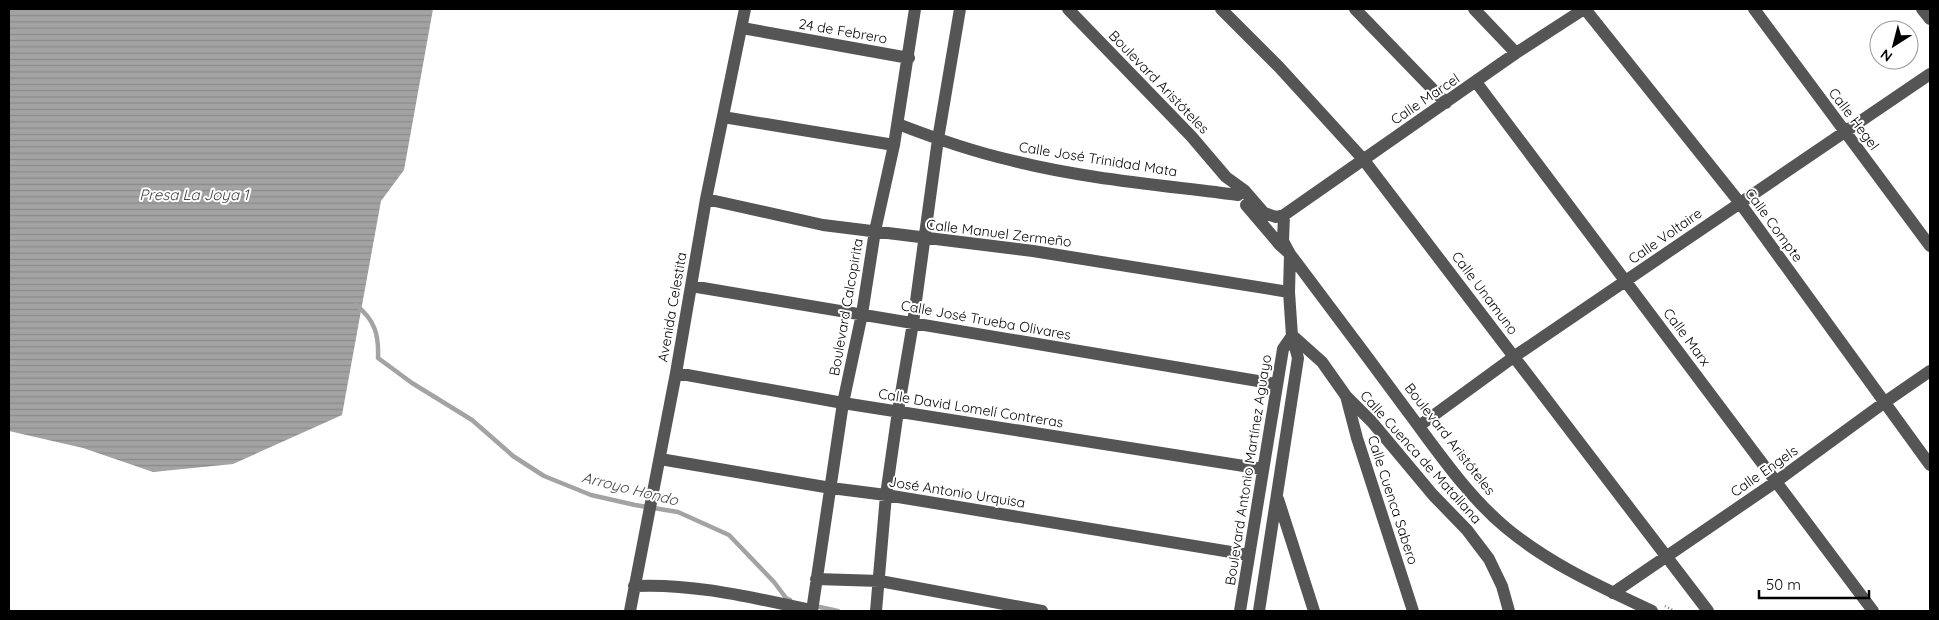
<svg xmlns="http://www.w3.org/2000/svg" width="1939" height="620" font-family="Quicksand,sans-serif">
<defs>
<pattern id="water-rules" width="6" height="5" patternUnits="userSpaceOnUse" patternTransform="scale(1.25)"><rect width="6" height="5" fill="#a3a3a3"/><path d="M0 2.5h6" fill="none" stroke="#8b8b8b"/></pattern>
</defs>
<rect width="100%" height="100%" fill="#fff"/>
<path fill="url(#water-rules)" d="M9 9H433L404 170 381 201 342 415 233 464 153 472 83 448 9 431Z"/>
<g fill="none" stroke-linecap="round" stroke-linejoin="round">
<path stroke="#a3a3a3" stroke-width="4.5" d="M356 305C375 320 379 335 378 358L412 383 472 420 513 456 544 476 591 495 635 505 678 512 729 535 774 582 786 598 790 600
M815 606 838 611"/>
<path stroke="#777" stroke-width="2.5" stroke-dasharray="1 2.5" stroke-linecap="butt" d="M1665 606 1675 611"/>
<path stroke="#555" stroke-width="12" d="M1068 9 1191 136 1226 177 1244 190 1264 213 1276 217 1284 215 1516 53 1584 9
M1221 9 1279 67 1363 159 1708 611
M1355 9 1446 103
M1474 9 1516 53
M1585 9 1740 203 1930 465
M1754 9 1930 246
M1922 9 1930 19
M742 28 909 58
M1476 82 1873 611
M723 117 894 145
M898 124C934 138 971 151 1010 160 1084 179 1162 185 1238 195
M706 199 823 225 1033 251 1289 292
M1246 205 1280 245 1290 254 1289 292 1292 336 1298 358 1259 611
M1284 215 1283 241 1290 254C1330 307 1369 359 1408 412 1438 452 1467 495 1505 527 1549 564 1601 587 1652 611
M691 286 1276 384
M1294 337 1322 362 1346 396 1372 422 1433 495 1467 530 1489 559 1502 586 1509 611
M676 373 843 403 1263 469
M1346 396 1357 438 1413 611
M1419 426 1515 356 1930 74
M660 459 831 488 886 495 1249 555
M1278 499 1314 611
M816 579 880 581 1042 611
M634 586C695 583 753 598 812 610
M1613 593 1777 481 1885 402 1930 371
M630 611 676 373 706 199 745 9
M812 611 843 403 862 314 875 231 894 145 915 9
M876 611 886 495 898 411 913 323 938 139 960 9
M1240 611 1283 349 1292 336"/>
</g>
<g text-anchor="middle" stroke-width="4" stroke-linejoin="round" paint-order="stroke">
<g font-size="14" fill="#000" stroke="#fff">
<text transform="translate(843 31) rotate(10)" y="5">24 de Febrero</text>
<text transform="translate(1159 82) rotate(46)" y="5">Boulevard Aristóteles</text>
<text transform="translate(1425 99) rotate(-34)" y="5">Calle Marcel</text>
<text transform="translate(1854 119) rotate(53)" y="5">Calle Hegel</text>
<text transform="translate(1098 159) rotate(9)" y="5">Calle José Trinidad Mata</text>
<text transform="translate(1774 225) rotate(54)" y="5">Calle Compte</text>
<text transform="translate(999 233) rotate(7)" y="5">Calle Manuel Zermeño</text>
<text transform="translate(1665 236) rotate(-35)" y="5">Calle Voltaire</text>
<text transform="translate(1485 293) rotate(53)" y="5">Calle Unamuno</text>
<text transform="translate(672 307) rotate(-80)" y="5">Avenida Celestita</text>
<text transform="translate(846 307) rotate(-80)" y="5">Boulevard Calcopirita</text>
<text transform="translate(986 320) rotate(10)" y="5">Calle José Trueba Olivares</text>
<text transform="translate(1687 337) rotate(53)" y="5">Calle Marx</text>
<text transform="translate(971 408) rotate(9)" y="5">Calle David Lomelí Contreras</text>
<text transform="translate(1450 439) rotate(52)" y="5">Boulevard Aristóteles</text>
<text transform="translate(1421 457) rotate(48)" y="5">Calle Cuenca de Matallana</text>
<text transform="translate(1248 470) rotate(-81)" y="5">Boulevard Antonio Martínez Aguayo</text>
<text transform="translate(1764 471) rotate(-35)" y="5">Calle Engels</text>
<text transform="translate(957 492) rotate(9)" y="5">José Antonio Urquisa</text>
<text transform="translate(1393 500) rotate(72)" y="5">Calle Cuenca Sabero</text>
</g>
<g font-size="15" font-style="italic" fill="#444" stroke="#fff">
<text x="194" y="200">Presa La Joya 1</text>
<text transform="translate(630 489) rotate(14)" y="5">Arroyo Hondo</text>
</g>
</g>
<rect width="1939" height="620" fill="none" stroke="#000000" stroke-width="20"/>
<g transform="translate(1894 45) rotate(216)"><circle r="24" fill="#ffffff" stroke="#999999"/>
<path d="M0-4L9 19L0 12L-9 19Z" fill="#000000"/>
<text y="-8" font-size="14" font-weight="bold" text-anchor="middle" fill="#000000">N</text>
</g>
<path d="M1759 590v8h110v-8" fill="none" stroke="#000000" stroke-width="2.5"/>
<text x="1766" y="590" font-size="15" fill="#000000" stroke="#ffffff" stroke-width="4" paint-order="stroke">50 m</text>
</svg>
